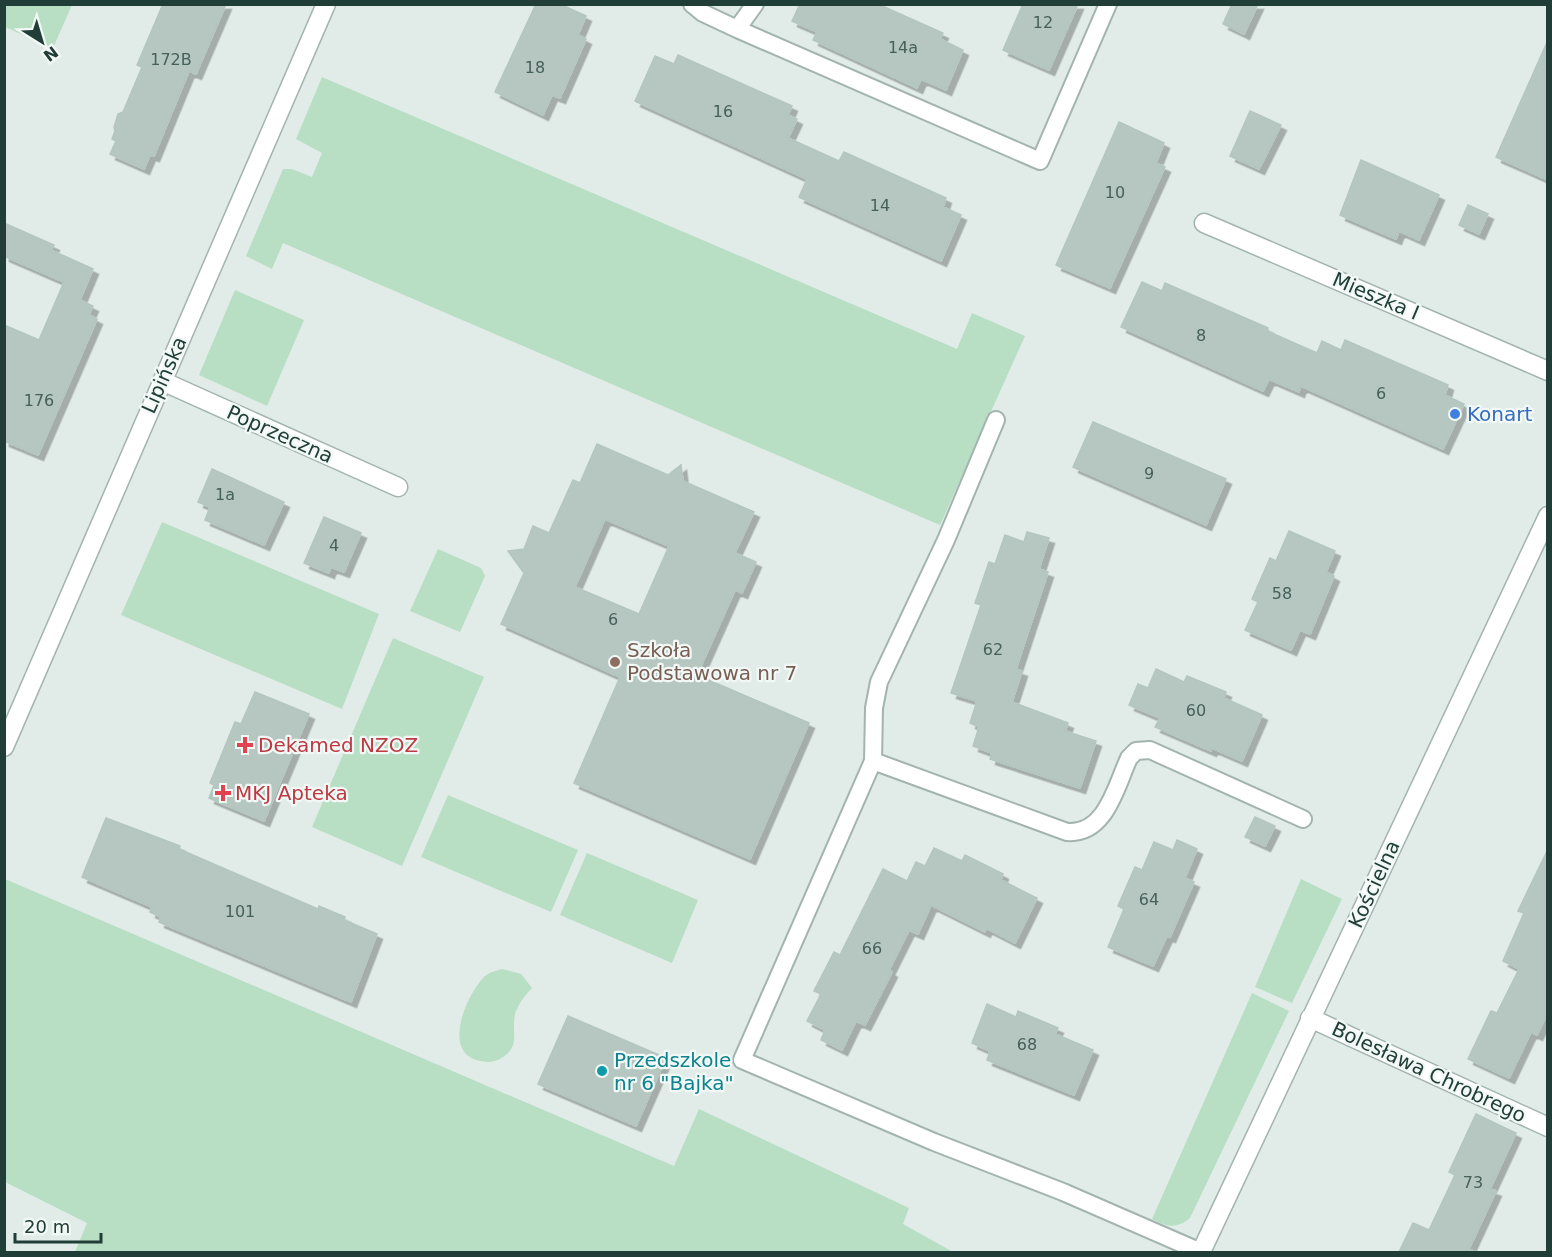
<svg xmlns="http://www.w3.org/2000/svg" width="1552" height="1257" font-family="'DejaVu Sans',sans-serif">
<defs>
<filter id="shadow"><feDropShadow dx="5.5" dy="5.5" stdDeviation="0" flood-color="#0004"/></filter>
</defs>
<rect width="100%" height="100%" fill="#e1ece8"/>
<path fill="#b8dec4" d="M4 5 5 4 72 5 53 48 5 27Z
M322 77 957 349 972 313 1025 336 940 525 283 243 272 269 246 256 283 169H292L312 177 322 153 296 139Z
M235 290 304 320 267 406 199 375Z
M162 522 379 614 342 709 121 615Z
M438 549 481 568 485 576 460 632 410 611Z
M393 638 484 677 402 866 312 827Z
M448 795 578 850 551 912 421 857Z
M587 853 698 900 672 963 560 915Z
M5 879 674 1166 699 1109 909 1208 903 1224 953 1252H75L87 1223 5 1182Z
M1301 879 1342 899 1292 1003 1255 987Z
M502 969 521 974 532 988C525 995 520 1002 516 1011 509 1031 524 1047 498 1060 490 1063 484 1062 476 1060 442 1049 468 992 485 976 490 972 496 971 502 969Z
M1252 993 1289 1011 1190 1218C1177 1229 1166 1227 1152 1219Z"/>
<path fill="#b6c7c1" stroke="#b3c6bf" stroke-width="1.5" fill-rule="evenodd" filter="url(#shadow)" d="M163 4H226L196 74 189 71 154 156 150 155 144 169 110 154 116 141 112 139 115 131 114 127 118 114 123 112 142 67 137 65Z
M536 4H560L586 16 578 35 586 39 560 98 552 95 543 115 495 92Z
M800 4H878L943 33 940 39 963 50 946 90 921 79 917 88 813 40 817 32 792 21Z
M1023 4H1078L1049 70 1003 50Z
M1232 4H1258L1244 34 1223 24Z
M1548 40V180L1496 157Z
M678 55 792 106 788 115 797 119 788 138 839 161 844 152 946 198 943 207 961 215 941 261 799 197 807 179 635 101 655 56 674 64Z
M1250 111 1281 125 1259 169 1230 156Z
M1119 122 1164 143 1156 163 1165 167 1110 288 1056 265Z
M1361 160 1439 195 1419 240 1399 231 1396 239 1340 215Z
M1468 205 1488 214 1479 234 1459 225Z
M4 223 54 245 51 250 93 269 80 300 93 306 89 315 97 319 38 455 4 441V325L39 340 64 282 4 256Z
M1142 282 1162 291 1165 283 1268 328 1267 331 1317 353 1322 341 1341 350 1345 340 1448 385 1445 395 1464 404 1443 449 1301 386 1299 392 1269 379 1263 391 1121 327Z
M1093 422 1226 479 1206 525 1073 467Z
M597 444 668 475 681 465 683 481 754 512 735 553 756 562 742 593 735 590 697 675 809 723 750 859 574 783 620 677 501 624 524 573 508 551 524 549 533 526 549 533 573 480 580 483ZM605 519 669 546 639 614 575 587Z
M212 469 284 502 264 545 205 520 210 507 198 502Z
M324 517 361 533 344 572 331 567 329 573 304 563Z
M1289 531 1335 551 1326 572 1334 576 1310 634 1300 630 1291 650 1245 630 1258 602 1252 599 1270 558 1276 561Z
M1027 532 1049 538 1039 569 1048 572 1016 669 1022 671 1012 702 1068 723 1065 731 1096 741 1080 788 990 759 992 753 973 746 979 727 970 723 977 701 951 693 981 605 975 603 989 562 995 564 1005 535 1024 542Z
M1156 669 1184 682 1187 676 1226 692 1224 698 1262 715 1242 761 1212 748 1211 751 1155 727 1160 718 1129 705 1138 684 1148 688Z
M255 692 309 714 264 821 209 798 214 785 210 783 235 722 241 724Z
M1255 817 1275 826 1265 846 1245 837Z
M106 818 180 846 179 849 318 909 319 906 345 917 344 920 377 934 351 1002 159 922 161 917 150 912 152 907 82 877Z
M1177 840 1197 849 1185 878 1194 882 1170 937 1167 936 1153 966 1108 947 1124 909 1118 906 1135 867 1142 870 1154 842 1173 850Z
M934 848 962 861 965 855 1003 874 1001 880 1037 898 1015 943 986 928 985 932 931 905 918 934 909 930 889 970 892 972 865 1025 856 1021 842 1050 821 1040 825 1030 807 1021 821 994 814 991 834 952 840 955 883 869 907 881 916 862 925 866Z
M1548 849V1012L1537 1035 1531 1032 1509 1078 1468 1059 1491 1011 1497 1013 1519 969 1503 961 1524 913 1518 911Z
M987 1004 1016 1017 1018 1011 1058 1028 1055 1034 1093 1050 1074 1095 987 1060 990 1051 972 1043Z
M568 1016 666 1058 636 1126 538 1084Z
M1476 1114 1516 1133 1490 1189 1496 1191 1469 1249 1476 1252H1399L1413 1223 1429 1230 1455 1175 1449 1172Z"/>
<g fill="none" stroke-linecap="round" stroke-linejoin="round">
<defs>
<path id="service" d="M692 4 703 13 737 29 755 4
M737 29 1040 161 1108 4
M996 420 946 540 879 682 874 708 873 761 742 1060 934 1142 1063 1192 1201 1252
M873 761 1067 832C1106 835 1116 786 1129 758L1136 751 1150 750 1303 819"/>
<path id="minor" d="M1204 223 1548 371
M162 381 398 487
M4 747 326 4
M1310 1018 1548 1127
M1201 1252 1548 516"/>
</defs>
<use href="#service" stroke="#a3b4af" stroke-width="20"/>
<use href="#minor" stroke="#a3b4af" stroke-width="21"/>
<use href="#service" stroke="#fff" stroke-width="16"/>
<use href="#minor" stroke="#fff" stroke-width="18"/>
</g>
<circle fill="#3f7fe0" stroke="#f1f8f5" stroke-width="2" cx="1455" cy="414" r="6"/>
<circle fill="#8d6e63" stroke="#f1f8f5" stroke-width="2" cx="615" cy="662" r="6"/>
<g fill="#e0444e" stroke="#f1f8f5" stroke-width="2">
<path d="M242 736h6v6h6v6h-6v6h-6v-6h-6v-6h6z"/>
<path d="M220 784h6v6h6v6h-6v6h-6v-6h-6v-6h6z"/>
</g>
<circle fill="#0f9aa8" stroke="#f1f8f5" stroke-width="2" cx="602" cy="1071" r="6"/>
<g text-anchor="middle" stroke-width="4.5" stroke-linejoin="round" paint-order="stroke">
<g font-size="16" fill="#46605a">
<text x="1043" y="28">12</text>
<text x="903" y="53">14a</text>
<text x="171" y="65">172B</text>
<text x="535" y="73">18</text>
<text x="723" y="117">16</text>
<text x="1115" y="198">10</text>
<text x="880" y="211">14</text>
<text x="1201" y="341">8</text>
<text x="1381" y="399">6</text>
<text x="39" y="406">176</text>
<text x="1149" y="479">9</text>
<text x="225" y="500">1a</text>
<text x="334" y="551">4</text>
<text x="1282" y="599">58</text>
<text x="613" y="625">6</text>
<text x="993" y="655">62</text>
<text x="1196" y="716">60</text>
<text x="1149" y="905">64</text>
<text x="240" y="917">101</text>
<text x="872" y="954">66</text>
<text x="1027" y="1050">68</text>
<text x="1473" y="1188">73</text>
</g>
<g font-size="20" fill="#203d37" stroke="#f1f8f5">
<text transform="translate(1376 296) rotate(23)" y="7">Mieszka I</text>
<text transform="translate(164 375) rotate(-66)" y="7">Lipińska</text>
<text transform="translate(280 434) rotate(24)" y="7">Poprzeczna</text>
<text transform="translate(1374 884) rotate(-65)" y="7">Kościelna</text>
<text transform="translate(1429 1072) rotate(25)" y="7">Bolesława Chrobrego</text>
</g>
<g font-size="20" fill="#366cbe" stroke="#f1f8f5" text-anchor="start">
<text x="1467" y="421">Konart</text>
</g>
<g font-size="20" fill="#785e54" stroke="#f1f8f5" text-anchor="start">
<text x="627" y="657">Szkoła<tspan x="627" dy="23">Podstawowa nr 7</tspan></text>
</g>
<g font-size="20" fill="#be3a42" stroke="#f1f8f5" text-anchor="start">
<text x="258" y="752">Dekamed NZOZ</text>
<text x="235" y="800">MKJ Apteka</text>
</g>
<g font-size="20" fill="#0d838f" stroke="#f1f8f5" text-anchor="start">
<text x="614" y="1067">Przedszkole<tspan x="614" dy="23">nr 6 "Bajka"</tspan></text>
</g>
</g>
<rect width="1552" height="1257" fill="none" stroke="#203d37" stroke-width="12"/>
<g transform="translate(42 42) rotate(143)" stroke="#f1f8f5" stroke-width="4.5" paint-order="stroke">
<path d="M0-4.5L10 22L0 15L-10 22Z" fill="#203d37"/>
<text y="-9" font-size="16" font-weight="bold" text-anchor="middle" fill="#203d37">N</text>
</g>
<path d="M15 1233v9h86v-9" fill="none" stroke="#203d37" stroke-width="3"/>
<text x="24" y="1233" font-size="18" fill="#203d37" stroke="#f1f8f5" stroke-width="4.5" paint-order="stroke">20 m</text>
</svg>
